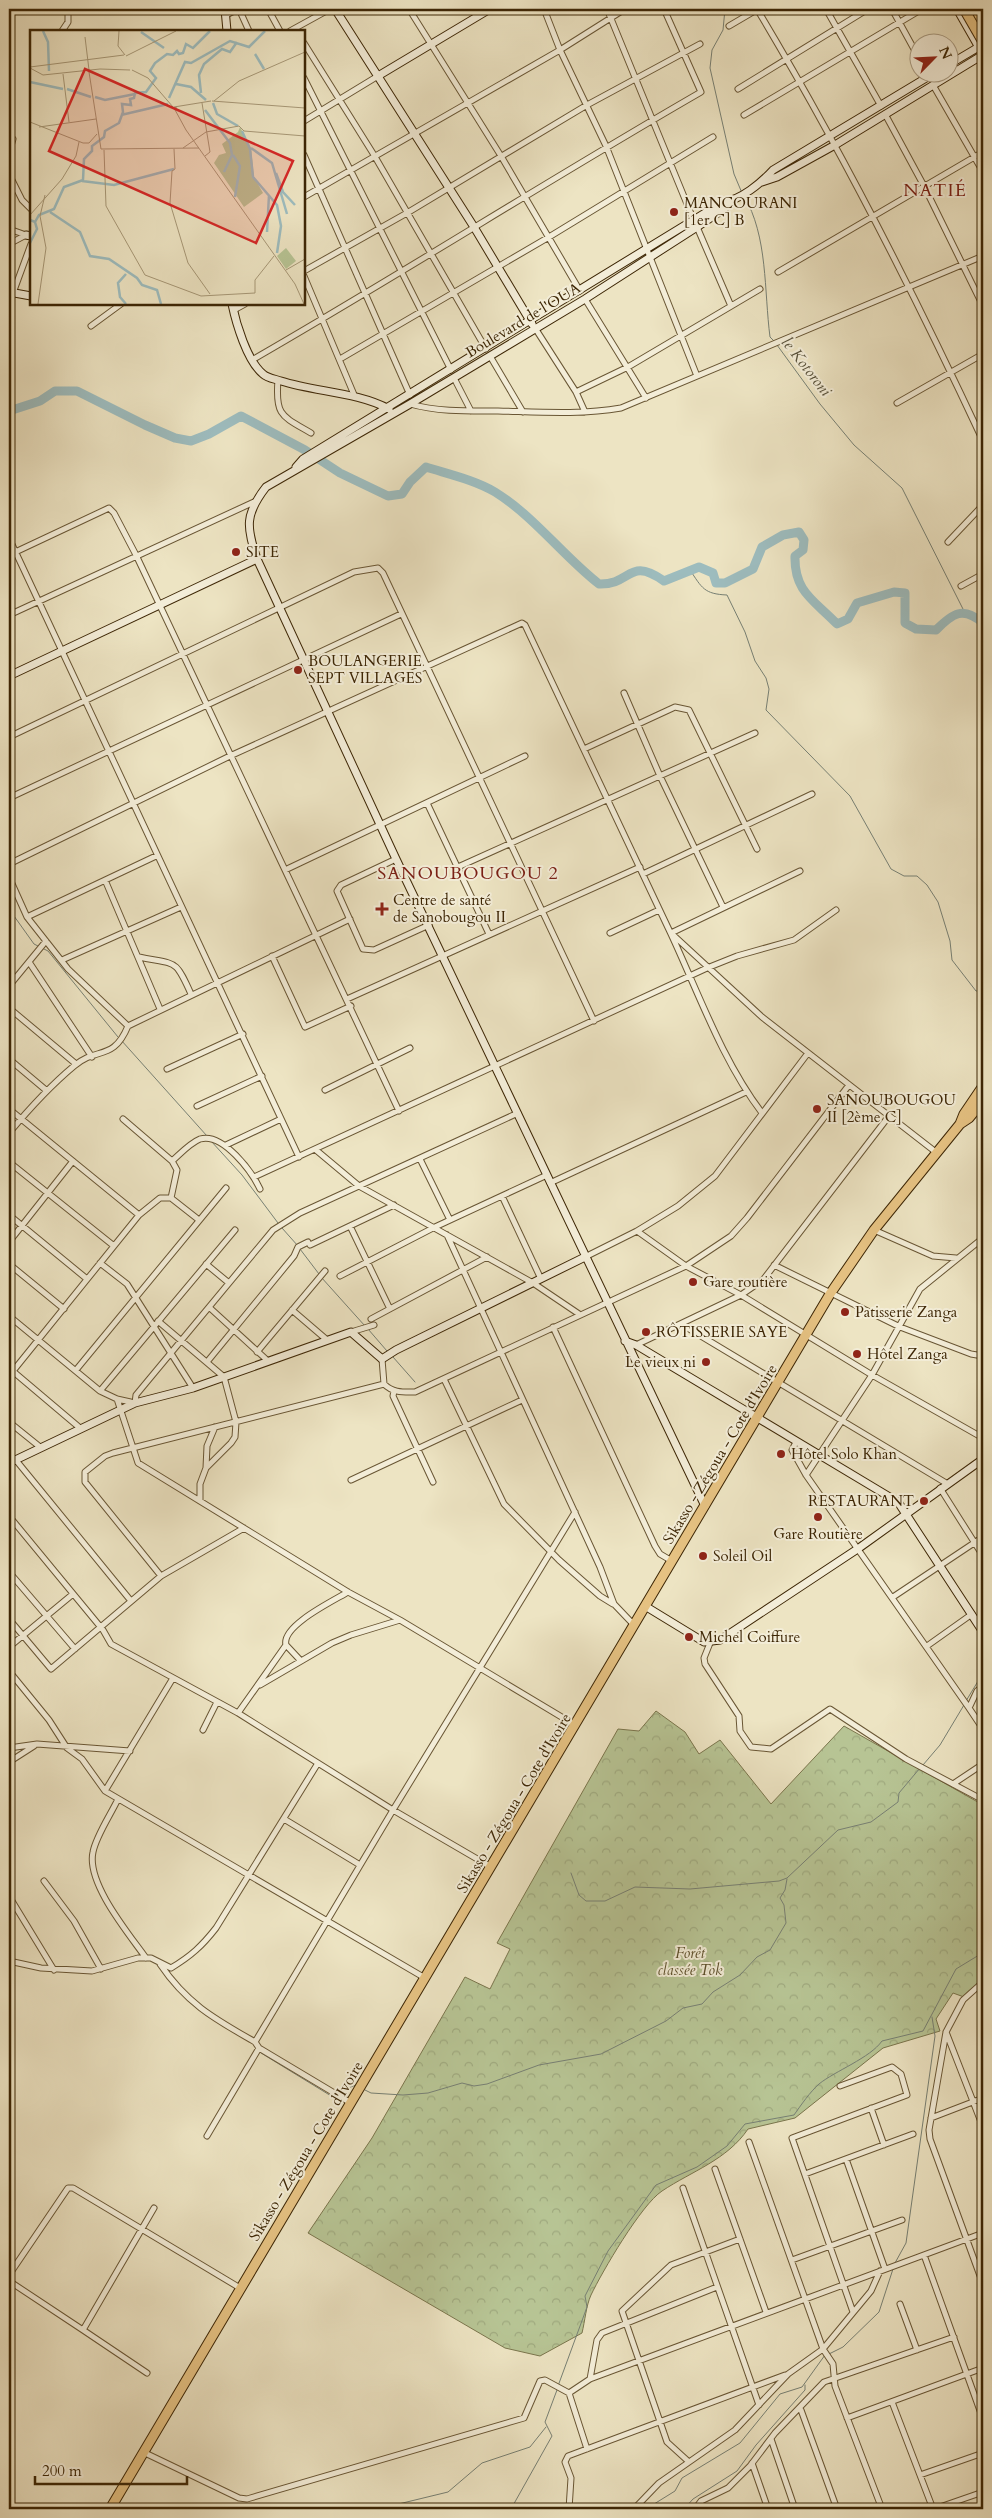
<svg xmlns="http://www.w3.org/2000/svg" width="992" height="2518" font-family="Cardo,serif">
<defs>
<pattern id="forest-crowns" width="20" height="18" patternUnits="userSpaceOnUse" patternTransform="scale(1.25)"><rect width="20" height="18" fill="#b7c494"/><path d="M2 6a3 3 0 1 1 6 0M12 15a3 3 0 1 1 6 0" fill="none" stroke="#9ea87e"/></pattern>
</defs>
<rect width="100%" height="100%" fill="#ede4c3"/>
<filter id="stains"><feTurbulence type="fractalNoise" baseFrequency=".004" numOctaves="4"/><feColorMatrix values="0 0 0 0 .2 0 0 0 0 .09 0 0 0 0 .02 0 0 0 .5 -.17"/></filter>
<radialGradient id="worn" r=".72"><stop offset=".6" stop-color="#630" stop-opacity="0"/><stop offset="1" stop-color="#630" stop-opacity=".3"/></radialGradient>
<path fill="url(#forest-crowns)" stroke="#7a754c" d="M656 1711 685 1732 699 1754 720 1740 771 1804 844 1726 983 1805V1978L964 1997 953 1993 936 2019 940 2031 883 2048 795 2118 748 2129C727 2160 692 2171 662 2191 641 2205 602 2272 591 2295 586 2306 585 2321 582 2333L540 2356 505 2348 308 2233 372 2138 465 1977 490 1989 510 1949 497 1943 618 1729 639 1731Z"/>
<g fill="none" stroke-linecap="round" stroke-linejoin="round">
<path stroke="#778074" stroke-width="1" d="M725 9 723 30 712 50 710 68 734 174 742 193
M744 196C768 236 764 291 770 337L775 342
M777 345 820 404 854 445 902 488 965 613
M690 570C702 588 704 594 727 595L745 632 755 661 766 678 769 689 766 710 850 796 891 869 904 876H917L927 885 938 902 950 941 952 960 976 991H983
M9 909 34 944 38 946
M42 948 48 951 118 1037
M121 1040 207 1136
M211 1141 242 1175 278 1223
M282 1228 298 1246
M300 1249 319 1274
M321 1277 365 1326
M368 1329 387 1351
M393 1357 415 1382
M966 1701 983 1673
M923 1765 940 1745 964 1705
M571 1873 579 1895 586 1901H605L635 1887 690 1889 779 1881 787 1878 838 1830 871 1822 898 1802 899 1793 920 1768
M261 2053 341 2102
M365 2090 371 2093 403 2095 428 2093 462 2083 474 2086 487 2084 539 2065 601 2054 666 2021 683 2008 702 2004 713 1992 740 1975 757 1957 770 1950 786 1923 784 1905 780 1898 785 1890 787 1879
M345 2095 348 2088 356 2085
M895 2263 906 2243 935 2036 932 2017
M829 2354 843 2347 879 2312 893 2269
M558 2386 587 2307 585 2296 608 2251 656 2185 697 2167 727 2146 745 2124 794 2115C801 2105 810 2092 819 2084 835 2071 870 2058 882 2041L923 2031 956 1969 979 1955 983 1947
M378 2509 448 2492 482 2463 530 2447 546 2427
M511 2509 552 2436 545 2422 557 2390
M646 2509 675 2491 682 2478 740 2443 780 2394 802 2387 825 2355
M684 2509 693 2499 737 2471 756 2445 805 2390V2385"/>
<path stroke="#9dbcbe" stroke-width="9" d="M9 411 40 401 55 391H77L145 425 175 438 191 441 209 434 241 416 305 450 340 473 388 496 402 494 410 482 426 467C448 474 475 480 495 492 535 517 563 556 599 584 632 585 628 556 664 581L699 567 713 573 716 583H725L753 569 762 547 783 535 799 532 804 540 803 550 795 556C794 592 814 600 837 624L848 619 857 603 894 592 905 593V623L916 629 936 630C953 613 963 606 983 623"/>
<defs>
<path id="street" d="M239 9 249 31
M268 9 280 31
M409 9 501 156 580 291
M544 9 560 50 606 146 697 376
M607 9 694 221
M757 9C841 149 914 293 983 441
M826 9 881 106
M892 9 920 60
M226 15 238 9
M729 26 758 9
M62 31 68 22V9
M290 31 330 9
M304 43 374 155 486 349
M304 78 451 370
M933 85 983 172
M738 89 868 9
M885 114 924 186 983 306
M744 115 922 9
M304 121 378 76
M9 153 13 139
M304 155 410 395
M9 174 22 200 31 209
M304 197 560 50 625 9
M697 227 731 306
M9 229 26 235
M9 244 26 235
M304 271 407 213 587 105 700 44
M778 272 983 152
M304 276 355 397
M585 299 646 398
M9 304 31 244
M234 310 245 304
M91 326 121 304
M535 328 576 392 585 412
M490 356 523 412
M340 359 549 237 713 137
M252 360C403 273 550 179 701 92L664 9
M454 378 471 411
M278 380C275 416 282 416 311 433
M576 392 628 367 760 289
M897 403 983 354
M410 404C439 412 468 411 498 411 539 412 581 415 621 408L983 256
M9 538 299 1157
M948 542 983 505
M9 555 109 508 114 513 136 555 399 1111
M961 586 983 574
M9 615 254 502
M624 693 660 776 723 907
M9 737 354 572 378 568 383 573 594 1021
M584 749 675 707 689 710 757 849
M9 798 401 614
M427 803 489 934
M396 859 341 885 337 891 363 949 374 950 429 925
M9 864 230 756 522 623 525 625C574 728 623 831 671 934 699 994 722 1060 762 1113
M458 867 755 733
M285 870 525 756
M800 871 671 933 762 1017 937 1153
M643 874 812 794
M9 877 27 917 68 969 128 1026
M105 880 160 1009
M27 917 156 856
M610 933 659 910
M272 956 305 1027 351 1006
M139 957C177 965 175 958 191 994
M62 960 181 907
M29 962 92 1057
M9 986 46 941
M347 999 640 867
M9 1008 76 1064
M9 1059 47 1091
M167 1069 243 1034
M325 1090 410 1048
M197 1106 262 1076
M9 1109 139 1215 160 1198H171L199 1220
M123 1119 172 1161 177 1170 171 1198
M9 1133C29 1109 50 1086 74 1066 97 1046 113 1062 128 1026L350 919
M226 1145 281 1119
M316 1150 359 1186 533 1283 579 1314
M420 1159 450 1220
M172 1161C180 1154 190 1143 200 1139 223 1132 252 1172 260 1189
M9 1162 114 1246
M254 1177 707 968 737 956 794 940 836 910
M550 1183 746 1092
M502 1196 541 1279
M9 1215 87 1279
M350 1226 389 1307
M874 1230 933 1256 956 1258
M637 1231 686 1266 741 1295 872 1375 983 1438
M447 1235 600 1567 614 1604 634 1625
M9 1242 73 1161
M310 1245 394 1205
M585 1257 637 1231 678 1206 715 1176 808 1053
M100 1263 127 1284 193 1388
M9 1264 64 1309
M206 1264 229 1283
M774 1265 900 1327 971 1354 983 1356
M340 1276 435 1227 547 1175
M210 1308 268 1361
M292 1310 327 1340
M9 1316 100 1391 117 1399 135 1403 136 1395 273 1230 300 1213 518 1113
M371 1319 487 1257
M158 1321 224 1377 236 1422 235 1437 231 1443 206 1468 200 1484V1501
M681 1324 946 1483
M553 1327 655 1546 660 1554 672 1561
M351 1332 374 1325
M636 1345 741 1295 763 1280 889 1116
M257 1352 325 1271
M382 1359 384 1384C393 1393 403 1392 415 1392L686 1266 731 1236 747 1218 849 1085
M207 1362 294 1256 298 1247 308 1242
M9 1368 80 1428
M76 1370 226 1188
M9 1376 139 1215
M444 1379 504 1504 559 1560 600 1596 613 1604
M100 1391 235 1230
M394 1391 393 1396 433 1482
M117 1399 138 1463 348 1592 400 1620 575 1725
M9 1422 40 1447
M796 1442 792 1450 806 1475 969 1708
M15 1459 131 1601
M206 1468 207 1446 215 1427
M806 1475 872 1375 920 1289 983 1238
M351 1480 522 1400
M940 1488 983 1556
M9 1516 103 1630 111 1644 238 1713 393 1810 491 1867
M9 1572 75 1649
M161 1576 85 1482V1472L105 1456 113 1453 384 1384
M893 1597 983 1537
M9 1619 51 1669 161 1576 244 1528
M710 1643 704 1658 705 1664 739 1716 740 1731 751 1747 771 1749 830 1709 906 1759 983 1800
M286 1645 301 1661
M927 1646 972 1614
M9 1647 73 1594
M9 1671 49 1720 67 1748 82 1759 105 1791 425 1978
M260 1685 332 1643 351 1635 400 1620
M983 1686 977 1691 969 1708 983 1729
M238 1713 286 1645C281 1626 333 1601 348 1592
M203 1730 217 1702
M9 1748 37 1744 130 1751
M9 1762 34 1746
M953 1784 983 1764
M105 1791 173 1678
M118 1799C111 1814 96 1836 93 1852 86 1883 129 1934 146 1958
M284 1819 360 1865
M44 1881 74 1921 101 1969
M9 1896 54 1970
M9 1961 41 1968 92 1971 138 1958H151L171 1968C191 1956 202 1946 216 1928L318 1763
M160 1964C187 2004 215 2019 255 2042
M983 1982 963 2000 946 2032 929 2130 930 2139 983 2284
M946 2032 983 2127
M840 2086 892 2067 901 2074 907 2095 792 2138 853 2312
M351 2103 259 2048 255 2042 393 1810 575 1512
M871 2108 884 2145
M931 2118 983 2098
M207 2136 259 2048
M749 2142 823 2349 833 2364 835 2386 882 2509
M846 2159 885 2269
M715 2169 766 2312
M805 2174 913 2134
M683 2188 759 2405
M924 2255 983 2419
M792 2260 902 2220
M9 2275 68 2188H73L240 2288
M9 2281 83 2330 154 2208
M900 2304 917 2350
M83 2330 147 2373
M590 2379 597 2340 602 2333 717 2287
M569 2393 587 2449
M892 2402 933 2509
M801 2410 837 2509
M847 2418 983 2368
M771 2439 795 2509
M143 2452 239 2498 247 2499 524 2418 540 2381 545 2380 569 2393 590 2379 983 2233
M689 2462 667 2442 622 2311 671 2265 740 2239
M752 2463 768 2509
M920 2475 983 2453
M569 2509 571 2478 565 2462 568 2456 785 2375
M634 2509 659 2483 735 2430 788 2374 823 2349 871 2291 880 2271
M695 2509 701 2501 728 2488 750 2466 775 2433 824 2382 954 2337
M934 2509 983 2492"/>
<path id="secondary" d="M225 9 227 31
M335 9 474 227 532 324
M957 9 977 44
M978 9 983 18
M950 64 977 48
M378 76 490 9
M762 182 777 177 835 145 981 56
M26 235 31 236
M9 292 31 296
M232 304C236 323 247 361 263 374 267 378 275 379 281 381 316 392 357 392 389 409
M296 467 303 459 723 202C741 200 761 183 773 170L936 72
M9 676 257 559
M625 1341 636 1345 898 1502 983 1632
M9 1463 135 1403 193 1388 351 1332 382 1359 396 1350 585 1257
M705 1506 396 859 257 559C246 527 245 514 266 487L410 404 585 299 697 227 725 208 730 201
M645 1606 704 1642 720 1640 859 1548 983 1459"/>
<path id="highway" d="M973 9 983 26
M960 1124 969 1118 983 1101
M110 2509 830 1294 874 1230 960 1124 964 1114 983 1086"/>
</defs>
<use href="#street" stroke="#695634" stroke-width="7"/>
<use href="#secondary" stroke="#3d2605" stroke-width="9"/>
<use href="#highway" stroke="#3d2605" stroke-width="11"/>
<use href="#street" stroke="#f3edd8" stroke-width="5"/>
<use href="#secondary" stroke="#f3edd8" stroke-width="7"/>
<use href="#highway" stroke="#e6c282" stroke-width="9"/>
<defs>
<path id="highway-bridge" d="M964 9 983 42"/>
</defs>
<use href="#highway-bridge" stroke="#3d2605" stroke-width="11" stroke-linecap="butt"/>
<use href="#highway-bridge" stroke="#e6c282" stroke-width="9"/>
</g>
<g fill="#8f2418" stroke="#f3edd8" stroke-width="2">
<circle cx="674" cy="212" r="5"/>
<circle cx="236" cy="552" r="5"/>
<circle cx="298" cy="670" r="5"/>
<path d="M379.5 901.5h5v5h5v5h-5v5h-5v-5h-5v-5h5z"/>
<circle cx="817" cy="1109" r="5"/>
<circle cx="693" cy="1282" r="5"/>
<circle cx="845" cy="1312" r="5"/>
<circle cx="646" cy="1332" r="5"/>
<circle cx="857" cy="1354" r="5"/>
<circle cx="706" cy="1362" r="5"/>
<circle cx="781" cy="1454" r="5"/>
<circle cx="924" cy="1501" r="5"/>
<circle cx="818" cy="1517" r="5"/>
<circle cx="703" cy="1556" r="5"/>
<circle cx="689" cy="1637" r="5"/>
</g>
<g text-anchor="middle" stroke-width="4" stroke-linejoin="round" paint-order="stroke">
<g font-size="15" fill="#3d2605" stroke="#f3edd8" text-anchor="start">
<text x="684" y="208">MANCOURANI<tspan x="684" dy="17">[1er C] B</tspan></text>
<text x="246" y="557">SITE</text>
<text x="308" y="666">BOULANGERIE<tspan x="308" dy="17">SEPT VILLAGES</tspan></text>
<text x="393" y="905">Centre de santé<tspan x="393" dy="17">de Sanobougou II</tspan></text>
<text x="827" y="1105">SANOUBOUGOU<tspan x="827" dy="17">II [2ème C]</tspan></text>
<text x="703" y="1287">Gare routière</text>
<text x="855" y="1317">Patisserie Zanga</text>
<text x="656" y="1337">RÔTISSERIE SAYE</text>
<text x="867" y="1359">Hôtel Zanga</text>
<text x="696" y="1367" text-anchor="end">Le vieux ni</text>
<text x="791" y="1459">Hôtel Solo Khan</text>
<text x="914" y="1506" text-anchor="end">RESTAURANT</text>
<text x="818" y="1539" text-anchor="middle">Gare Routière</text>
<text x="713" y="1561">Soleil Oil</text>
<text x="699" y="1642">Michel Coiffure</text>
</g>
<g font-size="15" fill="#3d2605" stroke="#f3edd8">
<text transform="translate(523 320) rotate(-31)" y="5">Boulevard de l'OUA</text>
<text transform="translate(720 1454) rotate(-59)" y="5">Sikasso - Zégoua - Cote d'Ivoire</text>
<text transform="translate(514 1803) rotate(-59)" y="5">Sikasso - Zégoua - Cote d'Ivoire</text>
<text transform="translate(306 2151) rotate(-59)" y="5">Sikasso - Zégoua - Cote d'Ivoire</text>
</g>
<g font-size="15" font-style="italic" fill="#5c4e29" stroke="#f3edd8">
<text x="690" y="1958">Forêt<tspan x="690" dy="17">classée Tok</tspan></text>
</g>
<g font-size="16" font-style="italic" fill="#5a533c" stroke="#f3edd8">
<text transform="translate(807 366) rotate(52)" y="6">le Kotoroni</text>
</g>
<g font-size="18" letter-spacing="1" fill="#7a1f14" stroke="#f3edd8">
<text x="935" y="196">NATIÉ</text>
<text x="468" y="879">SANOUBOUGOU 2</text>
</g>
</g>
<g transform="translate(30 30)">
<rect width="275" height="275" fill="#ede4c3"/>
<path d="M210 97 221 118 224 147 233 163 214 177 184 133 189 125 196 123 192 114 208 102ZM256 218 266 231 256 239 247 226Z" fill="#b7c494"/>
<path fill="none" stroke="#9dbcbe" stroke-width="2.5" d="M13 1 18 12 19 41M111 2 134 18M225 24 234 39M0 52 33 59M146 54 161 57 176 70M37 59 61 67M171 63 169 45 174 34 192 19 200 22 207 12M65 67 75 70 105 64M139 68 155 32 161 33 200 11 219 17 235 1M183 73 187 84 208 96M175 80 200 113 202 125 194 142M91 85 138 74M212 101 220 119 223 147 247 175 251 196 247 223M221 118 242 133 257 184M203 125 210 136 205 167M246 143 253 162 265 175M52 151 84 155 144 139M20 182 50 202 60 226 79 229 107 248 112 255 127 260 131 274M0 190 5 192 9 185 24 179 34 157 53 150 54 129 62 121V116L74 107 75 101 89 93 93 82 92 74 101 75 100 69 104 68 105 63 116 62 126 48 120 41 125 33 137 24 143 25 147 21 149 24 153 23 156 14 163 18 180 1M237 202 239 165M0 213 7 199 5 192M96 274 90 267 88 253 96 244"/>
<path fill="none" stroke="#a79877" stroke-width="1" d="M89 1 88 16 95 25M55 7 59 40M96 26 146 1M0 37 94 25M0 38 13 45 70 39 100 40M102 40 118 48 143 77M59 42 71 119 169 118M33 44 39 92M182 71 275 78M184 71 209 51 275 22M172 73 180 122 175 126M144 77 181 71M147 77 144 78 156 100 265 254 274 274M0 92 53 113H59L67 104M9 97 66 89M153 118 176 102 209 96 214 101 275 106M144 119 145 139 142 141 140 173 158 233 180 264M74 120 76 176 115 245 171 266 225 263V250L244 226M0 185 32 149 46 126 49 112M256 240 275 229M8 274 16 218 10 186 15 165"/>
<path fill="#d62828" fill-opacity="0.15" stroke="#d62828" stroke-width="2.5" d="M55 39 263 131 226 213 19 121Z"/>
<rect width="275" height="275" fill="none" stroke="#3d2605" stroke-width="2.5"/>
</g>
<rect width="992" height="2518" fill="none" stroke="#ede4c3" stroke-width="30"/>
<rect x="10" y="10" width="972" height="2498" fill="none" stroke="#3d2605" stroke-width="2.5"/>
<rect x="15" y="15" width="962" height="2488" fill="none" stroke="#3d2605"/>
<g transform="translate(934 58) rotate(66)"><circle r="24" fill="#f3edd8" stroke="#aa9d84"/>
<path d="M0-4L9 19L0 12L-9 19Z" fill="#8f2418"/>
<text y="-8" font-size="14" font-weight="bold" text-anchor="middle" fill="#3d2605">N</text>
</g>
<path d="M35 2476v8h152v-8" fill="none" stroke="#3d2605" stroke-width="2.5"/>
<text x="42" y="2476" font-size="15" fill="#3d2605" stroke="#f3edd8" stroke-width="4" paint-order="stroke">200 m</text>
<rect width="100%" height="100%" filter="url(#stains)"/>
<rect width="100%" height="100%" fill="url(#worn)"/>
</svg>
